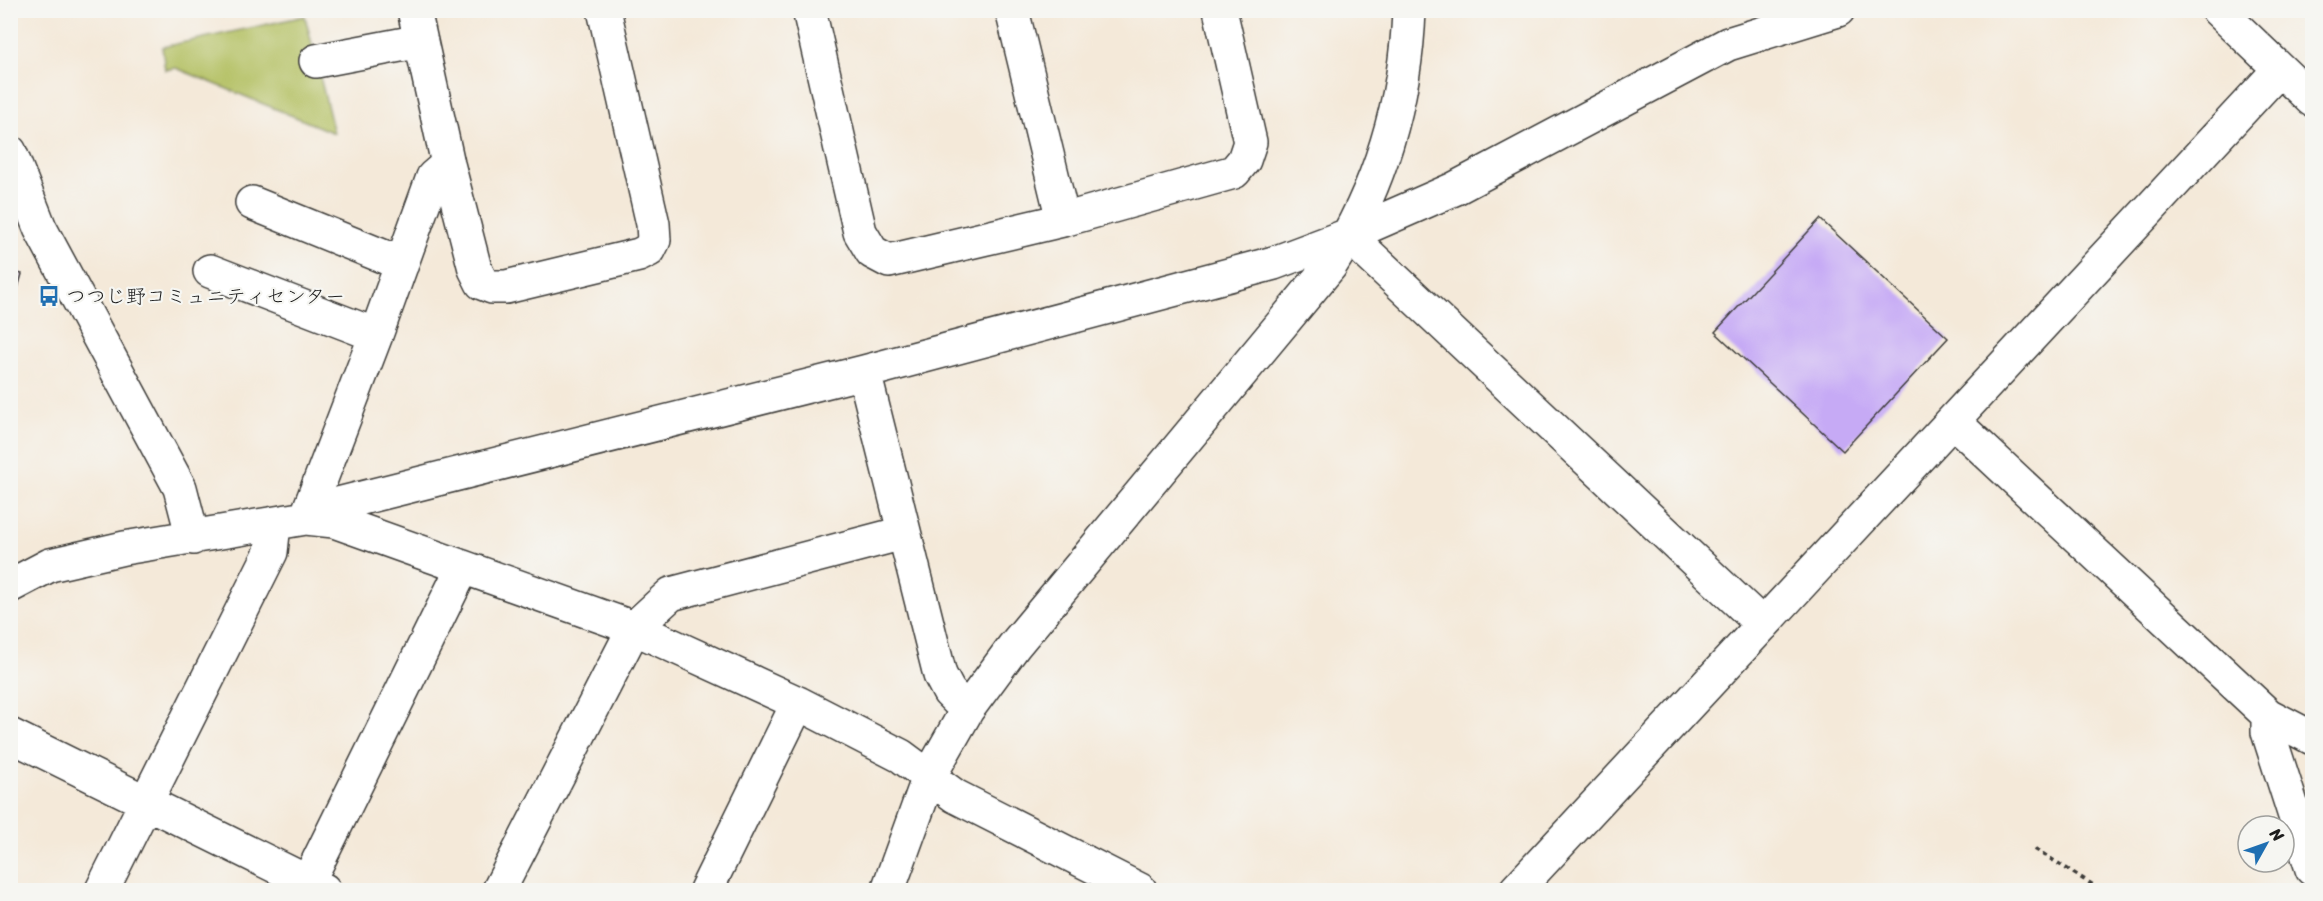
<svg xmlns="http://www.w3.org/2000/svg" width="2323" height="901" font-family="Sriracha,'Klee One',sans-serif">
<rect width="100%" height="100%" fill="#f6f6f2"/>
<filter id="ink" filterUnits="userSpaceOnUse"><feTurbulence type="fractalNoise" baseFrequency=".0167" numOctaves="2"/><feDisplacementMap in="SourceGraphic" scale="12" xChannelSelector="R" yChannelSelector="G"/><feConvolveMatrix kernelMatrix="1 2 1 2 8 2 1 2 1" color-interpolation-filters="sRGB"/></filter>
<filter id="wash" filterUnits="userSpaceOnUse"><feTurbulence type="fractalNoise" baseFrequency=".008" numOctaves="4" result="noise"/><feDisplacementMap in="SourceGraphic" scale="24" xChannelSelector="R" yChannelSelector="G"/><feGaussianBlur stdDeviation="1.35" result="paint"/><feColorMatrix in="noise" values="0 0 0 0 0 0 0 0 0 0 0 0 0 0 0 0 0 1.4 0 .05"/><feComposite in="paint" operator="in"/></filter>
<g filter="url(#wash)">
<rect width="100%" height="100%" fill="#f4e9d9"/>
<path fill="#b2bf61" stroke="#676e3e" stroke-width="1.5" d="M305 16 334 133 176 68 165 70 162 47Z"/>
<g id="blocks">
<path fill="#c6aaf5" d="M1820 219 1948 338 1843 451 1715 332Z
M10 271 22 274 11 313H10Z"/>
</g>
</g>
<g filter="url(#ink)">
<use href="#blocks" fill-opacity="0" stroke="#3c3b38" stroke-width="1.5"/>
<g fill="none" stroke-linecap="round" stroke-linejoin="round">
<defs>
<path id="minor" d="M414 10 448 164 475 269 482 283 492 287H506L639 255 649 250 654 240 653 224 604 10
M809 10 860 232 872 252 889 261 1063 220 1234 172 1244 160 1250 142 1220 10
M1012 10 1063 220
M2218 10 2312 100
M316 61 421 41
M10 152 40 228 180 488 193 538
M252 203 402 264
M1351 234 1366 252 1763 625
M210 271 376 335
M864 372 940 675 949 692 967 710
M1953 421 2268 715 2312 738
M306 518 342 503 864 372 1274 263 1351 234 1454 189 1728 44 1838 10
M306 518 376 335 433 177 448 164
M10 586 50 565 124 548 306 518 334 521 634 628 798 703 901 756 955 796 1140 890
M2268 715V732L2312 869
M10 735 324 890
M102 890 271 552 274 524
M304 890 463 567
M499 890 634 628 671 594 903 533
M706 890 798 703
M888 890 929 777 967 710 1014 646 1330 266C1379 190 1406 101 1409 10
M1516 890 2279 70"/>
</defs>
<use href="#minor" stroke="#3c3b38" stroke-width="36"/>
<path stroke="#3c3b38" stroke-width="4" stroke-dasharray="4.5 4.5" stroke-linecap="butt" d="M2035 849 2101 890"/>
<use href="#minor" stroke="#fff" stroke-width="33"/>
</g>
</g>
<defs>
<symbol id="bus-bare" viewBox="-9 -9 18 18"><path d="M-5-6H5V4H4V6H2V4H-2V6H-4V4H-5ZM-3.5-4V0h7V-4ZM-3.5 1.2v1.5H-2V1.2ZM2 1.2v1.5H3.5V1.2Z" fill="#1f6fb2" stroke="#f6f6f2" stroke-width="2.5" paint-order="stroke"/></symbol>
</defs>
<g fill-rule="evenodd">
<use href="#bus-bare" x="34" y="281" width="30" height="30"/>
</g>
<g text-anchor="middle" stroke-width="4.5" stroke-linejoin="round" paint-order="stroke">
<g font-size="20" fill="#1c1c1c" stroke="#f6f6f2" text-anchor="start">
<text x="66" y="303">つつじ野コミュニティセンター</text>
</g>
</g>
<rect width="2323" height="901" fill="none" stroke="#f6f6f2" stroke-width="36"/>
<g transform="translate(2266 844) rotate(50)"><circle r="28" fill="#f6f6f2" stroke="#9f9f9c" stroke-width="1.5"/>
<path d="M0-4.5L10 22L0 15L-10 22Z" fill="#1f6fb2"/>
<text y="-9" font-size="16" font-weight="bold" text-anchor="middle" fill="#1c1c1c">N</text>
</g>
</svg>
